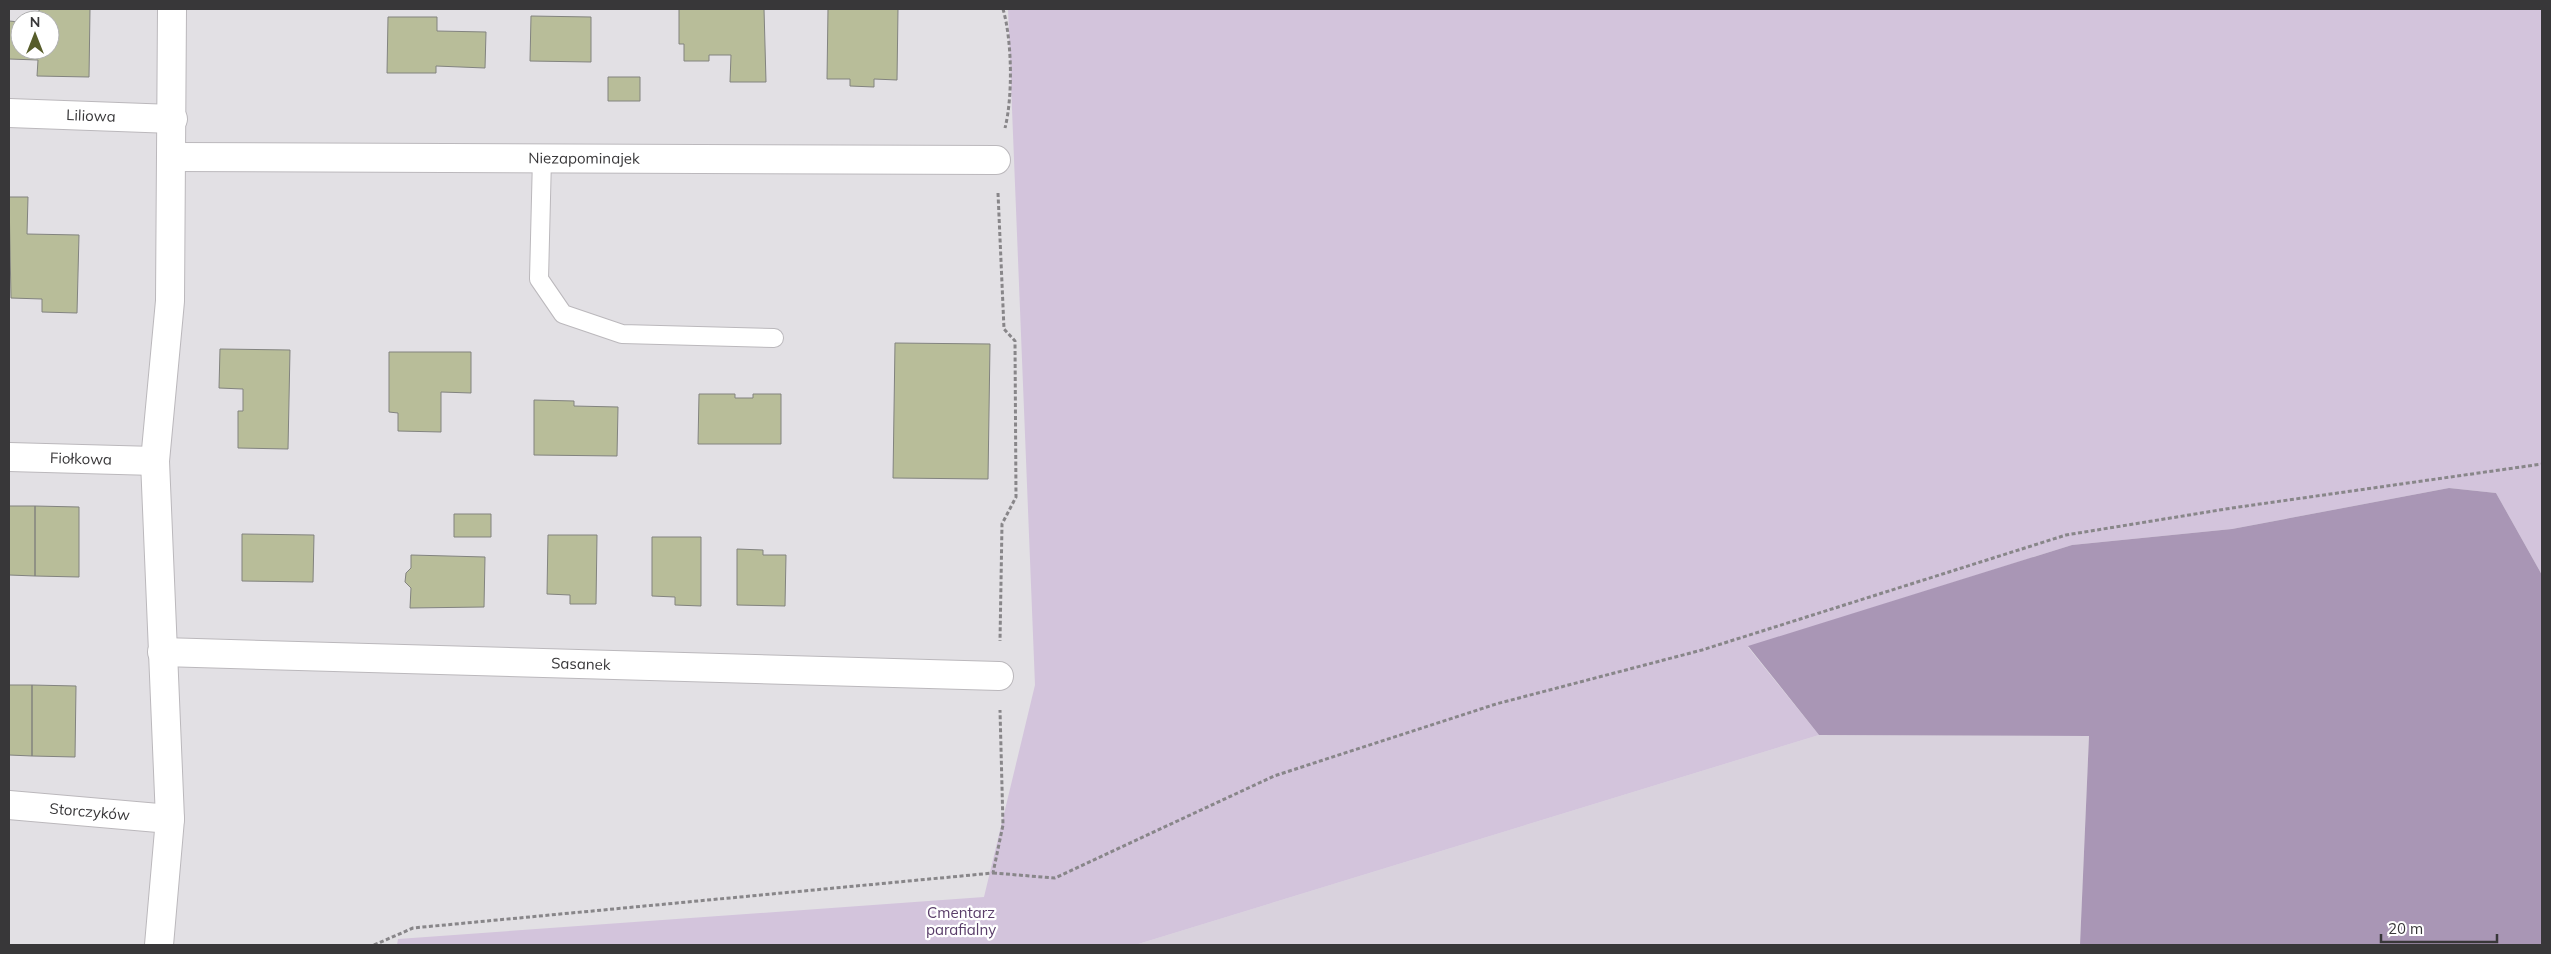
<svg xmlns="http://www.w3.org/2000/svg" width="2551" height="954" font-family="Mulish,sans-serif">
<rect width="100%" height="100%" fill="#e2e0e4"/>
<path fill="#d9d2dd" d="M1819 735 2089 736 2080 945H1135Z"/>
<path fill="#d3c4dc" d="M1008 9H2542V575L2496 493 2449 488 2232 529 2072 545 1748 647 1819 735 1135 945H397L398 939 984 897 1035 685Z"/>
<path fill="#a996b5" d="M2449 488 2496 493 2542 575V945H2080L2089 736 1819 735 1748 646 2072 545 2232 529Z"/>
<path fill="#b8bd99" stroke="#82837f" d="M39 9H90L89 77 37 76 38 60 9 59V21L20 22V50H50V20H39Z
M679 9H764L766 82H730L731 55H709V61H684V44H679Z
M828 9H898L897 80 874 79V87L850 86V79H827Z
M531 16 591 17V62L530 61Z
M388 17H437V31L486 32 485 68 436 66V73H387Z
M608 77H640V101H608Z
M9 197H28L27 234 79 235 77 313 42 312V299L11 298Z
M895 343 990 344 988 479 893 478Z
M220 349 290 350 288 449 238 448V411H243V389L219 388Z
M389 352H471V393L441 392V432L398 431V413L389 412Z
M699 394H735V398H753V394H781V444H698Z
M534 400 574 401V406L618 407 617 456 534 455Z
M9 506H35V576L9 575Z
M35 506 79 507V577L35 576Z
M454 514H491V537H454Z
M242 534 314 535 313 582 242 581Z
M548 535H597L596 604H570V595L547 594Z
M652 537H701V606L675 605V597L652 596Z
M737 549 763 550V555H786L785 606 737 605Z
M411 555 485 557 484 607 410 608 411 588 405 582 406 573 411 568Z
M9 685H32V756L9 755Z
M32 685 76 686 75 757 32 756Z"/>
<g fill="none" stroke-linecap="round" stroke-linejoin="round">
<defs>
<path id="lane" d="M542 158 539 279 563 314 622 334 774 338"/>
<g id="street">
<path id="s1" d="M9 113 173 119"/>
<path id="s2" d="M173 157 996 160"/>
<path id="s3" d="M9 457 155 461"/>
<path id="s4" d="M162 652 999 676"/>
<path id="s5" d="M9 805 170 819"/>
<path d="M159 945 170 819 155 461 170 301 172 9"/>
</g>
</defs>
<use href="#lane" stroke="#bbb8bc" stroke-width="20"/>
<use href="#street" stroke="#bbb8bc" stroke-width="30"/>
<path stroke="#888689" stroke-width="3" stroke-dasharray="4 2.5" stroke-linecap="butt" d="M1003 9C1012 40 1013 96 1005 128
M998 193 1004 329 1015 341 1016 497 1002 524 1000 641
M993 873 1055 878 1274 776 1496 704 1702 650 2066 535 2232 508 2542 464
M374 945 413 928 993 873 1003 825 1000 710"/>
<use href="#lane" stroke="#fff" stroke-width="18"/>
<use href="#street" stroke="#fff" stroke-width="28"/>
</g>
<g text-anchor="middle" stroke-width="4.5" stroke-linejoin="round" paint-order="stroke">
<g font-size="15" fill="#383739" stroke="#fff">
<text dy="5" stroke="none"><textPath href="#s1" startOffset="82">Liliowa</textPath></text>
<text dy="5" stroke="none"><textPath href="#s2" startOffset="411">Niezapominajek</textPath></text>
<text dy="5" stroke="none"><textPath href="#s3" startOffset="72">Fiołkowa</textPath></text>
<text dy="5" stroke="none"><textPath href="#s4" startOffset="419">Sasanek</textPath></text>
<text dy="5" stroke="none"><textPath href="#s5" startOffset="81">Storczyków</textPath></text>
</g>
<g font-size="15" fill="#593d69" stroke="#fff">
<text x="961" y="918">Cmentarz<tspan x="961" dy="17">parafialny</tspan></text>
</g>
</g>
<rect width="2551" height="954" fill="none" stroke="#383739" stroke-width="20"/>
<g transform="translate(35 35)"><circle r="24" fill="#ffffff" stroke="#afafb0"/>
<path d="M0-4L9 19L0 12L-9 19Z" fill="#575d2b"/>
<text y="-8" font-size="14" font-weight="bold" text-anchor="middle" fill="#383739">N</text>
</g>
<path d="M2381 934v8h116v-8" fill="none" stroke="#383739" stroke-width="2.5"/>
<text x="2388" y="934" font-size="15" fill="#383739" stroke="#ffffff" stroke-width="4" paint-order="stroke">20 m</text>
</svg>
